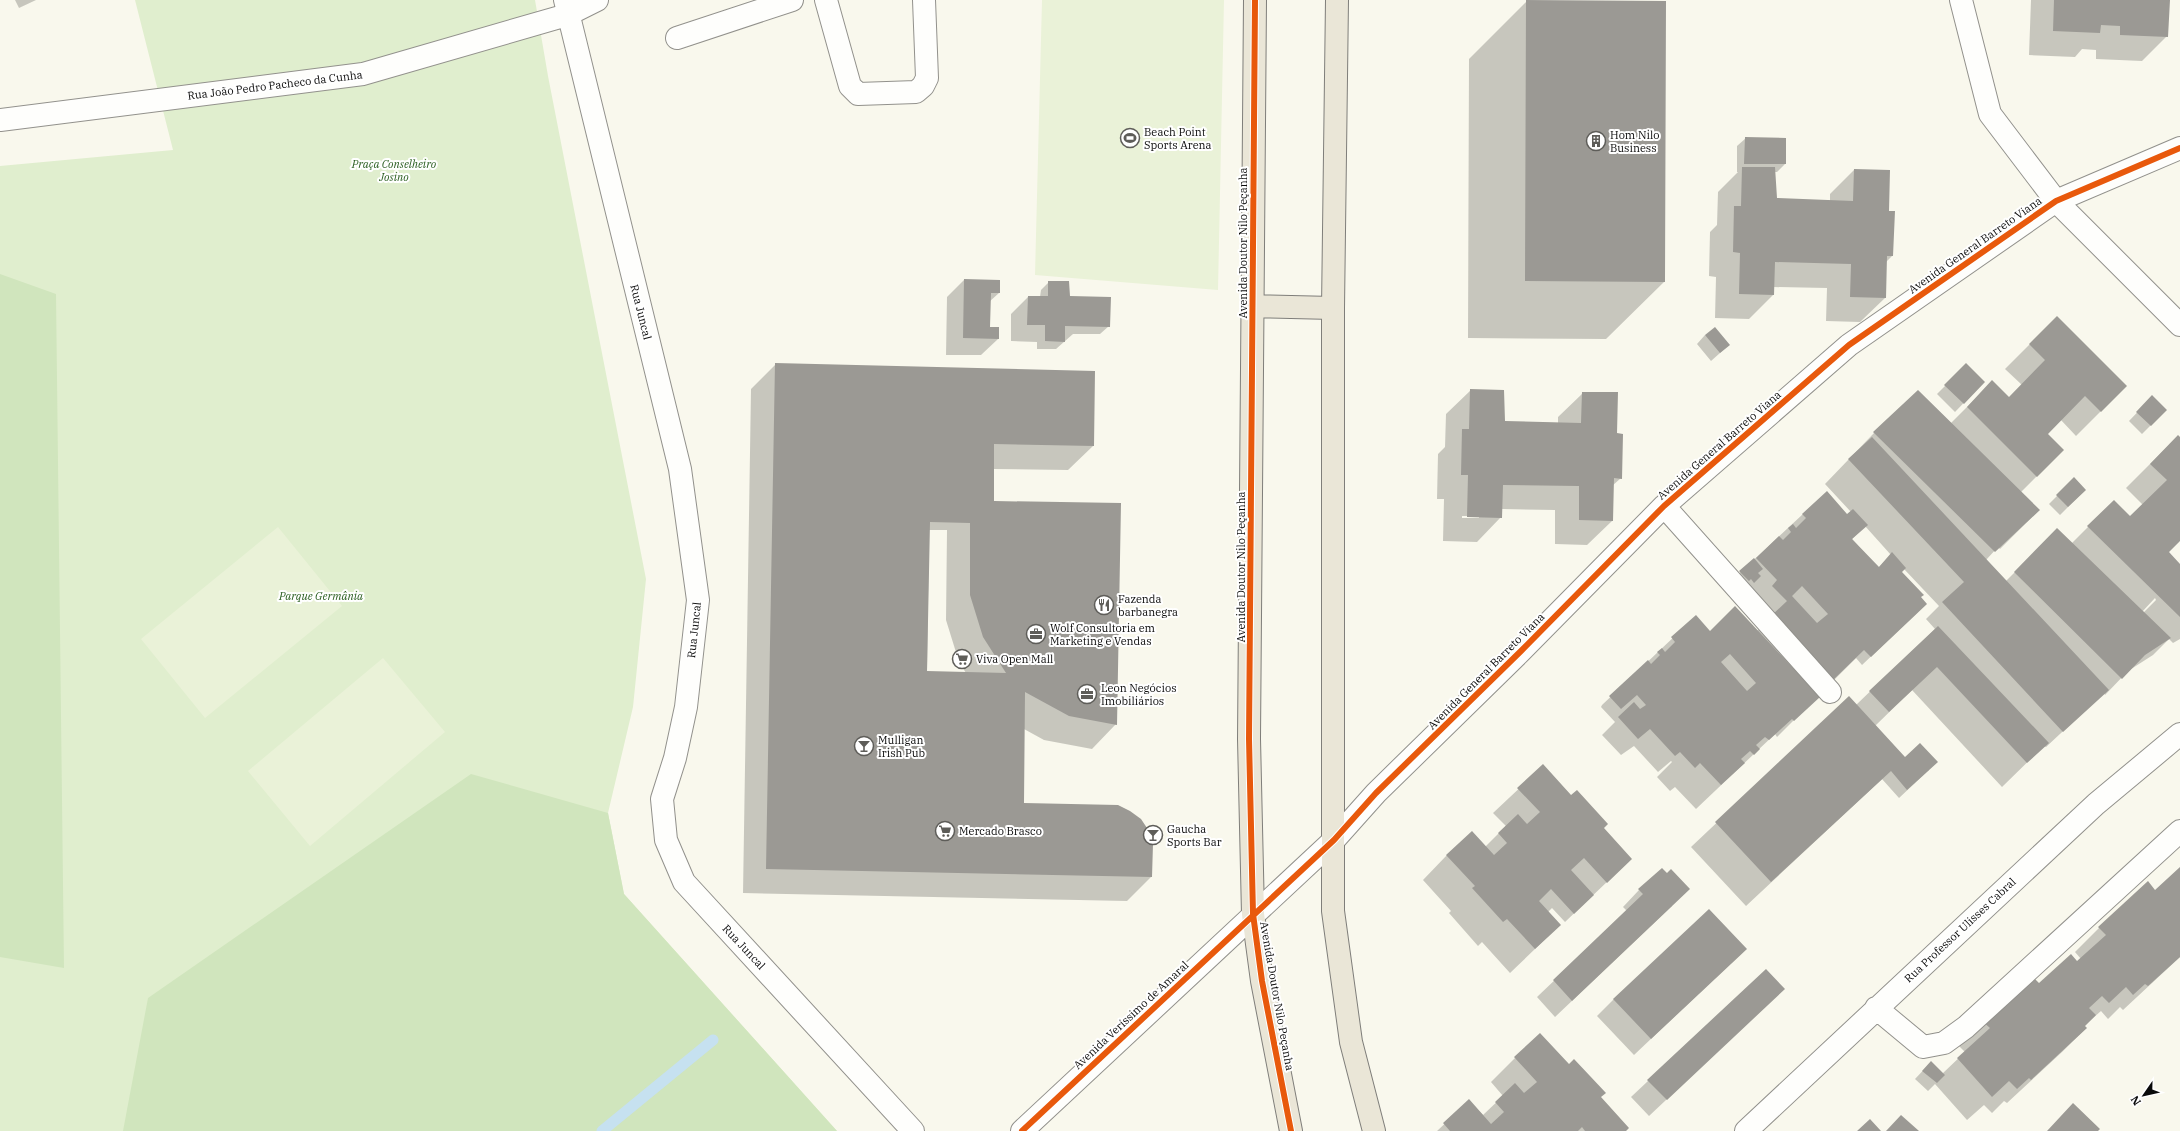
<svg xmlns="http://www.w3.org/2000/svg" width="2180" height="1131" font-family="'IBM Plex Serif',serif">
<rect width="100%" height="100%" fill="#f9f8ed"/>
<path fill="#e0eece" d="M135 0H535L548 76 646 579 633 707 608 813 624 894 837 1131H0V166L173 150Z"/>
<path fill="#d0e5bd" d="M0 274 56 294 64 968 0 957Z
M471 774 608 813 624 894 837 1131H123L148 998Z"/>
<path fill="#eaf2d8" d="M1042 0H1224L1218 290 1035 275Z
M278 527 342 606 205 718 141 639Z
M383 658 445 732 310 846 248 771Z"/>
<path fill="#0003" fill-rule="evenodd" d="M15 0H36L19 8Z
M2031 0H2169L2167 36 2142 61 2096 59V50L2082 49 2075 57 2029 55Z
M1527 1 1664 282 1606 339 1468 338 1469 59Z
M1746 138 1785 139V164L1777 172H1774L1776 199 1830 201V194L1854 170 1888 212 1892 256 1885 263V298L1860 322 1826 321 1827 288 1773 287V295L1749 319 1715 318 1716 277 1709 276 1710 232 1717 225 1718 192 1738 172H1737V146Z
M964 280 999 281V293L989 302V328L998 339 981 355H946L947 297Z
M1049 282 1069 296 1109 326 1100 334H1073L1056 349H1037V342L1011 341V314L1028 297H1040L1041 290Z
M2057 317 2126 386 2076 436 2060 419 2046 434 2063 450 2021 492 2039 510 2000 549 1998 547 1986 560 2006 581 2057 530 2071 544 2114 501 2130 518 2143 505 2126 488 2178 436 2180 438V540L2167 552 2180 565V639L2173 643 2169 639 2153 655 2128 671 2105 695 2104 693 2046 747 2044 746 2002 787 1912 690 1875 726 1904 757 1929 770 1899 798 1882 779 1746 906 1691 847 1849 698 1856 705 1935 629 1926 619 1939 606 1904 569 1901 572 1920 597 1918 612 1862 665 1856 658 1777 737 1775 734 1696 809 1675 787 1670 791 1657 777 1672 762 1671 761 1658 772 1634 746 1621 755 1602 735 1615 722 1601 707 1602 705 1696 616 1710 632 1757 631 1762 626 1732 580 1803 514 1847 515 1851 512 1825 484 1874 433 1918 391 1951 423 1992 382 2009 398 2022 385 2005 369ZM1865 526 1891 555 1878 568 1852 539ZM2155 598 2156 600 2143 613 2142 612Z
M1705 335 1729 345 1711 361 1697 344Z
M776 364 1093 446 1068 470 993 469V501L1116 724 1092 749 1044 740 1024 729 1022 804 1151 877 1127 901 743 893 751 389ZM929 530H947L946 620 959 662 966 673 927 672Z
M1966 365 1984 382 1955 412 1937 394Z
M1471 390 1504 422 1558 423V417L1583 393 1616 434 1621 478 1612 486V521L1587 545 1555 544V510L1502 509 1501 517 1477 542 1443 541 1444 499H1437L1438 454 1445 447 1446 414ZM1462 516H1479V518H1462Z
M2152 397 2166 410 2142 434 2129 421Z
M2074 479 2085 490 2060 515 2049 504Z
M1543 766 1631 859 1565 922 1552 908 1548 912 1560 925 1510 973 1482 942 1478 946 1449 913 1451 911 1423 880 1447 855 1485 847 1506 826 1493 813Z
M2180 868V957L2123 1010 2120 1007 2108 1019 2101 1011 2084 1026 2086 1028 2062 1052 2007 1103 2004 1101 1992 1113 1984 1105 1967 1120 1935 1084 1928 1091 1915 1079 1931 1062 1942 1074 1965 1052 1959 1046 1958 1042 2039 985 2077 962 2081 959 2075 952 2099 928 2155 891Z
M1639 890 1672 906 1555 1017 1537 997 1627 911 1623 907Z
M1746 949 1634 1055 1597 1016 1614 999Z
M1784 989 1649 1116 1631 1097 1648 1081Z
M1515 1058 1600 1097 1625 1131H1437L1469 1101 1483 1115 1503 1096 1491 1082Z"/>
<g fill="none" stroke-linecap="round" stroke-linejoin="round">
<path stroke="#c6e1f0" stroke-width="11" d="M602 1131 713 1040"/>
</g>
<path fill="#9b9994" fill-rule="evenodd" d="M1526 0 1666 1 1665 282 1525 281Z
M2054 0H2170L2168 37 2120 35V26L2101 25 2100 33 2053 31Z
M1745 137 1786 138V164H1744Z
M1742 167H1775L1777 198 1853 201 1854 169 1890 170 1889 211H1895L1893 256H1887L1886 298 1850 297 1851 264 1775 262 1774 295 1739 294 1740 253 1733 252 1734 206H1741Z
M964 279 1000 280V293H991L990 327H999V339L963 338Z
M1048 281H1069L1070 296 1111 297 1110 327 1065 326V342L1045 341V325H1027L1028 296H1048Z
M2057 316 2127 386 2101 412 2085 396 2048 434 2064 450 2037 477 1967 407 1992 380 2009 397 2045 360 2029 344Z
M1715 327 1730 345 1720 353 1705 335Z
M775 363 1095 371 1094 446 994 444V501L1121 503 1117 725 1069 716 1025 692 1024 803 1118 805 1130 811 1141 819 1149 831 1153 844 1152 877 766 869ZM930 522 970 523V595L983 637 1006 673 927 671Z
M1966 363 1985 382 1964 404 1944 385Z
M1470 389 1504 390 1505 421 1581 423 1582 392H1618L1617 433 1623 434 1622 479 1614 478 1613 521 1579 520V486L1503 485 1502 518 1467 517 1468 475H1461L1462 429H1469Z
M1918 390 2040 510 1995 552 1873 432Z
M2152 395 2167 410 2151 426 2136 412Z
M2178 435 2180 437V541L2169 552 2180 564V617L2087 526 2114 500 2130 516 2167 480 2150 464Z
M1872 437 2109 690 2063 732 1942 602 1964 582 1848 459Z
M2074 477 2086 490 2068 507 2056 495Z
M1827 491 1847 514 1853 509 1868 525 1852 539 1879 567 1892 552 1906 568 1902 572 1922 593 1924 595 1921 597 1927 604 1871 657 1864 650 1832 681 1771 616 1787 601 1772 586 1777 580 1756 558 1779 536 1783 540 1791 532 1788 528 1793 524 1796 528 1806 518 1802 514ZM1802 586 1828 614 1817 623 1792 596Z
M2057 528 2171 638 2145 655 2122 679 2014 572Z
M1754 558 1763 569 1758 573 1761 576 1754 583 1751 579 1749 581 1739 571Z
M1735 606 1820 697 1794 721 1792 719 1769 740 1765 737 1756 745 1760 749 1754 755 1750 751 1741 759 1745 763 1721 785 1700 763 1695 768 1680 752 1675 756 1650 729 1638 739 1618 717 1634 702 1640 709 1646 705 1637 695 1621 709 1609 696 1648 660 1651 664 1660 655 1657 652 1662 648 1665 652 1675 642 1671 637 1696 615 1710 631ZM1730 654 1756 683 1747 691 1721 662Z
M1938 626 2049 743 2027 763 1937 667 1889 712 1869 691Z
M1849 696 1905 757 1920 743 1938 762 1907 790 1891 771 1771 882 1715 822Z
M1543 764 1571 795 1577 790 1608 824 1604 828 1632 859 1607 883 1584 858 1571 870 1594 895 1574 914 1551 889 1539 901 1561 925 1535 949 1507 919 1503 922 1472 888 1475 886 1446 855 1472 831 1494 855 1507 843 1498 833 1518 814 1527 824 1540 812 1517 788Z
M2180 867V957L2148 986 2145 984 2133 995 2126 987 2109 1003 2102 996 2089 1008 2096 1015 2085 1026 2087 1028 2031 1080 2029 1078 2017 1089 2009 1081 1992 1097 1957 1058 1990 1028 1982 1021 2031 975 2039 983 2071 954 2077 961 2106 935 2098 927 2148 881 2155 890Z
M1662 868 1667 873 1671 869 1690 889 1572 1001 1553 980 1643 894 1638 889Z
M1709 909 1747 949 1651 1039 1613 999Z
M1766 969 1785 989 1667 1100 1647 1080Z
M1540 1033 1569 1064 1574 1059 1606 1093 1601 1097 1629 1128 1626 1131H1585L1582 1127 1578 1131H1450L1443 1123 1469 1099 1491 1124 1504 1112 1495 1102 1515 1083 1524 1093 1537 1082 1514 1057Z
M1931 1061 1945 1075 1937 1083 1922 1071Z
M2073 1103 2100 1129 2098 1131H2047Z
M1901 1115 1919 1131H1886Z
M1870 1119 1881 1131H1857Z"/>
<g fill="none" stroke-linecap="round" stroke-linejoin="round">
<defs>
<path id="minor" d="M565 0 680 469 698 600 686 707 675 758 662 799 666 840 684 882 913 1131
M826 0 850 86 858 94 916 92 923 86 927 78 924 0
M1961 0 1990 114 2056 201 2180 325
M677 38 792 0
M0 120 363 74 567 15 597 0
M1664 506 1830 692
M1876 1008 1923 1047 1944 1043 1966 1027 2180 831
M1022 1131 1334 840 1376 793 1521 651 1664 506 1849 345 2056 201 2180 148
M1746 1131 2096 804 2180 734"/>
<path id="major" d="M1255 0 1249 739 1253 914 1262 981 1291 1131
M1337 0 1333 308V911L1351 1042 1374 1131
M1253 306 1333 308"/>
</defs>
<use href="#minor" stroke="#92918c" stroke-width="24"/>
<use href="#major" stroke="#7f7e7a" stroke-width="24"/>
<use href="#minor" stroke="#fefefc" stroke-width="22"/>
<use href="#major" stroke="#eae6d7" stroke-width="22"/>
<defs>
<path id="cycleway" d="M1255 0 1249 739 1253 914 1262 981 1291 1131
M1022 1131 1334 840 1376 793 1521 651 1664 506 1849 345 2056 201 2180 148"/>
</defs>
<use href="#cycleway" stroke="#fff" stroke-width="8"/>
<use href="#cycleway" stroke="#e8590c" stroke-width="6"/>
</g>
<defs>
<symbol id="stadium-ring" viewBox="-11 -11 22 22"><circle r="9.5" fill="#fff" stroke="#5e5d59" stroke-width="1.5"/><path d="M0-5a6.5 5 0 1 0 0 10a6.5 5 0 1 0 0-10ZM-3.5-1.8h7v3.6h-7Z" fill="#5e5d59"/></symbol>
<symbol id="building-ring" viewBox="-11 -11 22 22"><circle r="9.5" fill="#fff" stroke="#5e5d59" stroke-width="1.5"/><path d="M-4-6H4V6H1V3H-1V6H-4ZM-2.5-4.3h1.7v1.8h-1.7ZM.8-4.3h1.7v1.8H.8ZM-2.5-1h1.7V.8h-1.7ZM.8-1h1.7V.8H.8Z" fill="#5e5d59"/></symbol>
<symbol id="restaurant-ring" viewBox="-11 -11 22 22"><circle r="9.5" fill="#fff" stroke="#5e5d59" stroke-width="1.5"/><path d="M-5-6h1v4h1v-4h1v4h1v-4h1v5L-1.5 .5V6h-2V.5L-5-1ZM5-6V6H3V1.5H1.5Q1.5-4 5-6Z" fill="#5e5d59"/></symbol>
<symbol id="office-ring" viewBox="-11 -11 22 22"><circle r="9.5" fill="#fff" stroke="#5e5d59" stroke-width="1.5"/><path d="M-6-3h4V-5.5h4V-3h4V5H-6ZM-1-4.5V-3h2v-1.5ZM-6 0V1H6V0Z" fill="#5e5d59"/></symbol>
<symbol id="supermarket-ring" viewBox="-11 -11 22 22"><circle r="9.5" fill="#fff" stroke="#5e5d59" stroke-width="1.5"/><path d="M-6-5.5h2.5l.6 2H6L4.5 2H-2.5L-4.4-4H-6ZM-1.5 3.2a1.3 1.3 0 1 0 .1 0ZM3 3.2a1.3 1.3 0 1 0 .1 0Z" fill="#5e5d59"/></symbol>
<symbol id="bar-ring" viewBox="-11 -11 22 22"><circle r="9.5" fill="#fff" stroke="#5e5d59" stroke-width="1.5"/><path d="M-6-5H6L.8 .8V4.5H3.5V6h-7V4.5H-.8V.8Z" fill="#5e5d59"/></symbol>
</defs>
<g fill-rule="evenodd">
<use href="#stadium-ring" x="1119" y="127" width="22" height="22"/>
<use href="#building-ring" x="1585" y="130" width="22" height="22"/>
<use href="#restaurant-ring" x="1093" y="594" width="22" height="22"/>
<use href="#office-ring" x="1025" y="623" width="22" height="22"/>
<use href="#supermarket-ring" x="951" y="648" width="22" height="22"/>
<use href="#office-ring" x="1076" y="683" width="22" height="22"/>
<use href="#bar-ring" x="853" y="735" width="22" height="22"/>
<use href="#supermarket-ring" x="934" y="820" width="22" height="22"/>
<use href="#bar-ring" x="1142" y="824" width="22" height="22"/>
</g>
<g text-anchor="middle" stroke-width="4" stroke-linejoin="round" paint-order="stroke">
<g font-size="11" fill="#0a0a0a" stroke="#fff">
<text transform="translate(275 85) rotate(-7)" y="4">Rua João Pedro Pacheco da Cunha</text>
<text transform="translate(1243 243) rotate(-90)" y="4">Avenida Doutor Nilo Peçanha</text>
<text transform="translate(1975 245) rotate(-35)" y="4">Avenida General Barreto Viana</text>
<text transform="translate(641 312) rotate(76)" y="4">Rua Juncal</text>
<text transform="translate(1719 445) rotate(-41)" y="4">Avenida General Barreto Viana</text>
<text transform="translate(1241 567) rotate(-90)" y="4">Avenida Doutor Nilo Peçanha</text>
<text transform="translate(694 630) rotate(-84)" y="4">Rua Juncal</text>
<text transform="translate(1486 671) rotate(-45)" y="4">Avenida General Barreto Viana</text>
<text transform="translate(1960 930) rotate(-43)" y="4">Rua Professor Ulisses Cabral</text>
<text transform="translate(744 947) rotate(47)" y="4">Rua Juncal</text>
<text transform="translate(1277 996) rotate(80)" y="4">Avenida Doutor Nilo Peçanha</text>
<text transform="translate(1131 1015) rotate(-43)" y="4">Avenida Veríssimo de Amaral</text>
</g>
<g font-size="11" fill="#0a0a0a" stroke="#fff" text-anchor="start">
<text x="1144" y="136">Beach Point<tspan x="1144" dy="13">Sports Arena</tspan></text>
<text x="1610" y="139">Hom Nilo<tspan x="1610" dy="13">Business</tspan></text>
<text x="1118" y="603">Fazenda<tspan x="1118" dy="13">barbanegra</tspan></text>
<text x="1050" y="632">Wolf Consultoria em<tspan x="1050" dy="13">Marketing e Vendas</tspan></text>
<text x="976" y="663">Viva Open Mall</text>
<text x="1101" y="692">Leon Negócios<tspan x="1101" dy="13">Imobiliários</tspan></text>
<text x="878" y="744">Mulligan<tspan x="878" dy="13">Irish Pub</tspan></text>
<text x="1167" y="833">Gaucha<tspan x="1167" dy="13">Sports Bar</tspan></text>
<text x="959" y="835">Mercado Brasco</text>
</g>
<g font-size="11" font-style="italic" fill="#295d1f" stroke="#fff">
<text x="394" y="168">Praça Conselheiro<tspan x="394" dy="13">Josino</tspan></text>
<text x="321" y="600">Parque Germânia</text>
</g>
</g>
<g transform="translate(2144 1095) rotate(236)" stroke="#ffffff" stroke-width="3" paint-order="stroke">
<path d="M0-3L7 15L0 10L-7 15Z" fill="#0a0a0a"/>
<text y="-6" font-size="11" font-weight="bold" text-anchor="middle" fill="#0a0a0a">N</text>
</g>
</svg>
